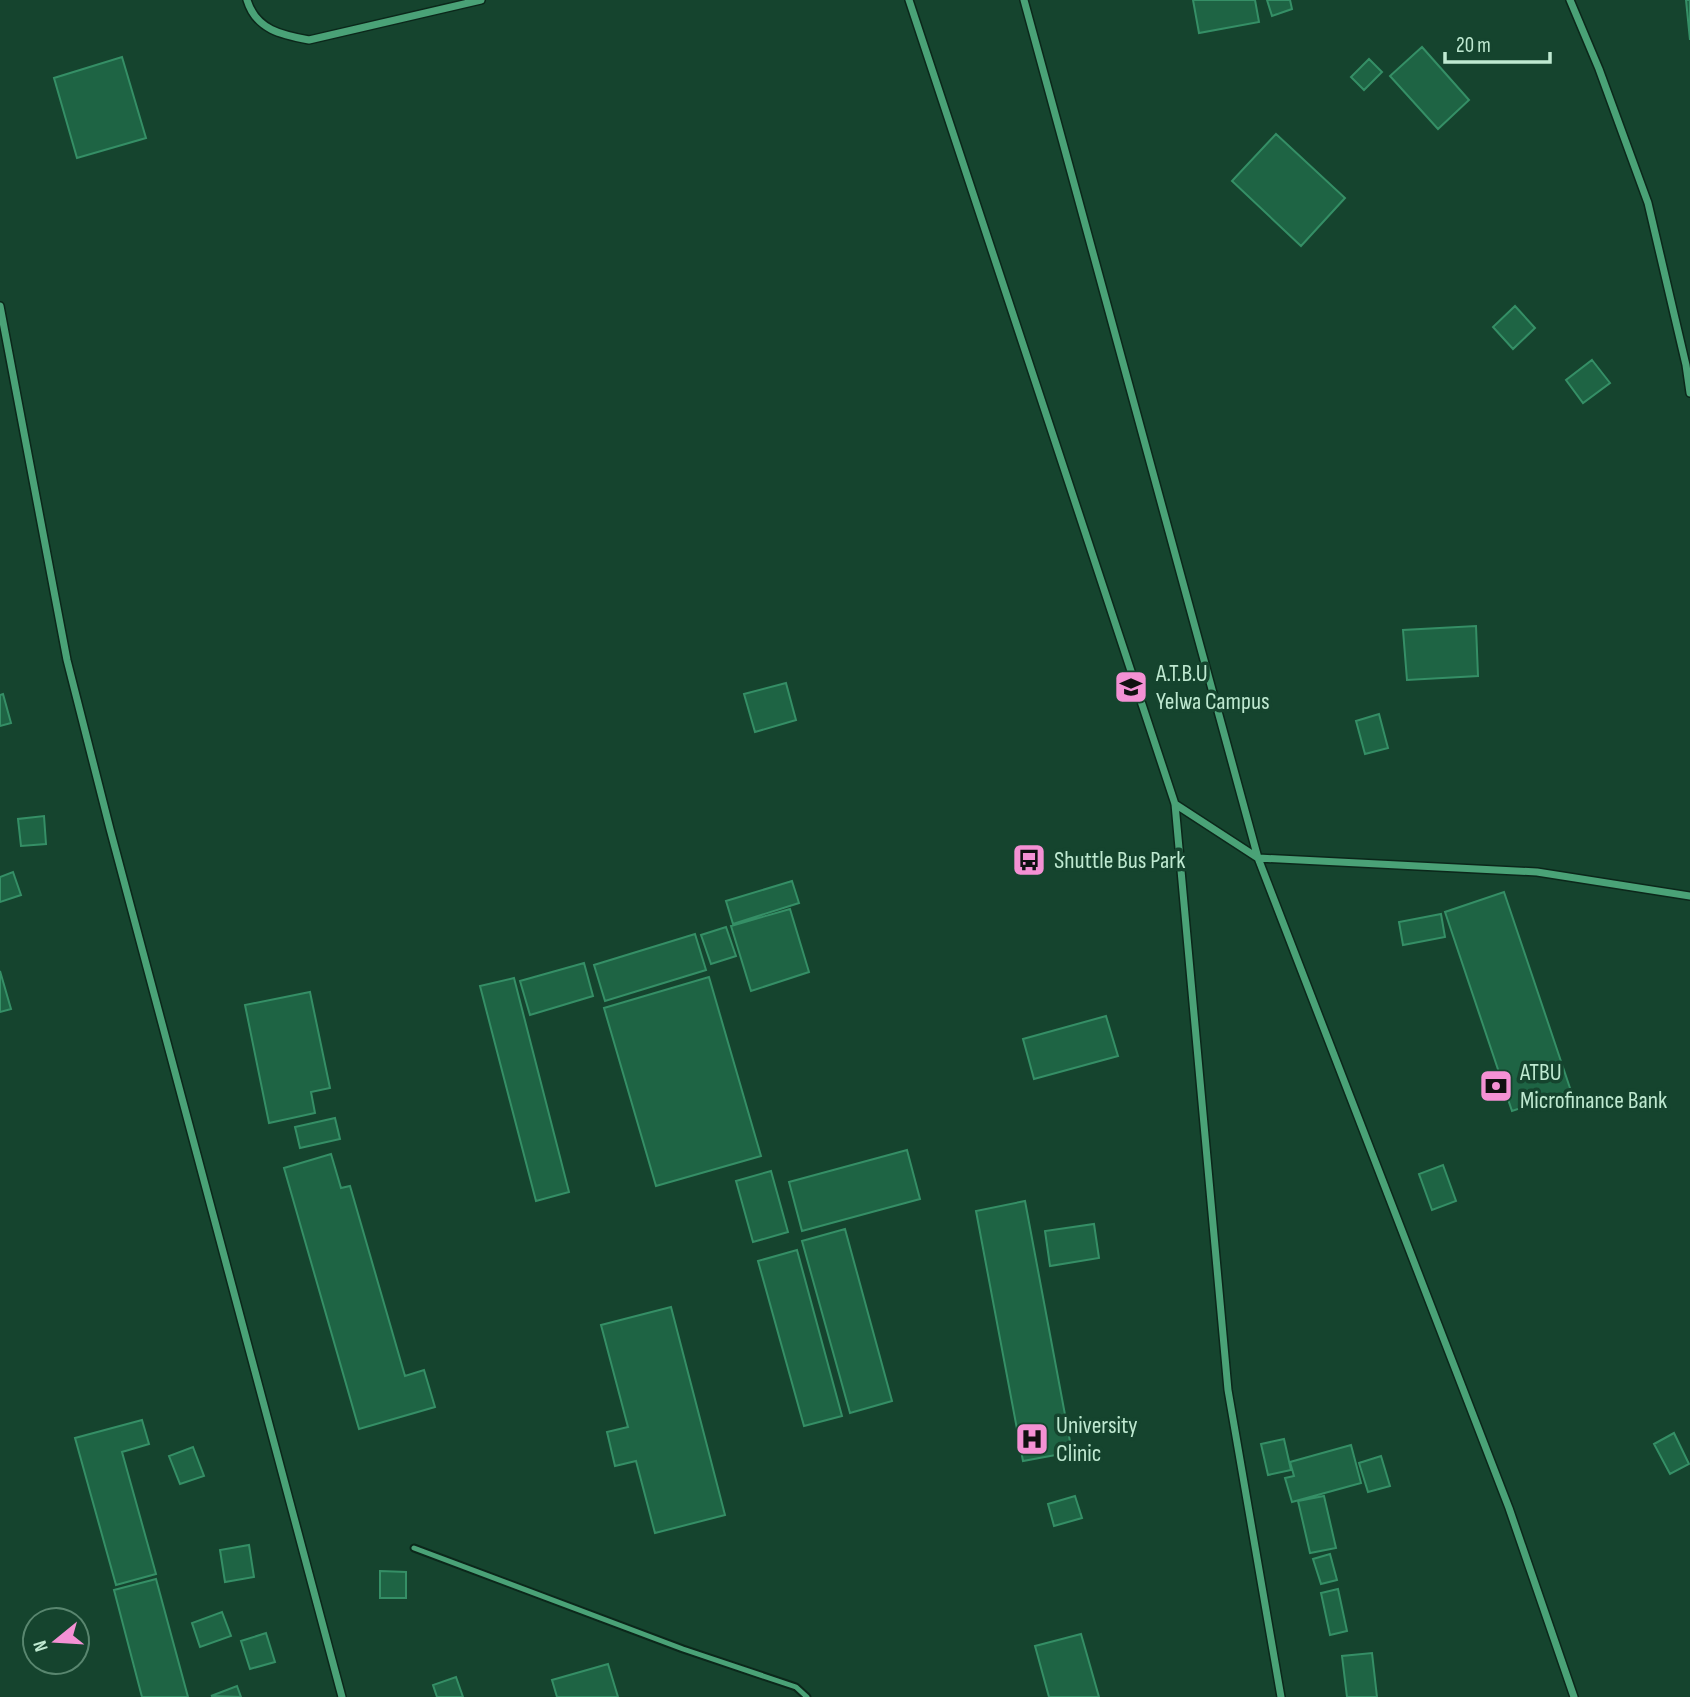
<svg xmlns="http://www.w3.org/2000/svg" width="1690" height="1697" font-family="'Sofia Sans Condensed',sans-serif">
<rect width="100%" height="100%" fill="#15442e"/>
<path fill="#1e6444" stroke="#358f66" stroke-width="2" d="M1193 0H1255L1259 22 1199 33Z
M1267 0H1290L1292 9 1272 16Z
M1686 0H1690V40Z
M1422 47 1469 100 1438 129 1390 76Z
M122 57 146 138 77 158 54 78Z
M1369 59 1382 72 1364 90 1351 77Z
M1276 134 1345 198 1301 246 1232 181Z
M1515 306 1535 328 1513 349 1493 327Z
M1592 360 1610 383 1583 403 1566 380Z
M1476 626 1478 676 1407 680 1403 630Z
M786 683 796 720 755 732 744 694Z
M3 694 11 723 0 726V695Z
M1379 714 1388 748 1365 754 1356 721Z
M44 816 46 844 21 846 18 819Z
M13 872 21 895 0 902V877Z
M792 881 799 903 733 924 726 901Z
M1504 892 1571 1091 1512 1111 1445 912Z
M790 909 809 972 751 991 731 926Z
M1441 914 1445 937 1403 945 1399 922Z
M726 927 736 956 711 964 701 935Z
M695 934 706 970 605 1001 594 965Z
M584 963 593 996 530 1015 520 981Z
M0 971 11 1009 0 1012Z
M709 977 761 1156 656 1186 604 1008Z
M514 978 569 1192 536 1201 480 986Z
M310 992 330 1088 311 1092 315 1113 269 1123 245 1005Z
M1106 1016 1118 1056 1034 1079 1023 1039Z
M335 1118 340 1139 300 1148 295 1127Z
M907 1150 920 1199 802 1231 789 1182Z
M331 1154 341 1188 350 1186 405 1376 424 1370 435 1407 359 1429 284 1168Z
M1443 1165 1456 1201 1432 1210 1419 1174Z
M771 1171 788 1232 753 1242 736 1181Z
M1025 1201 1072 1452 1023 1461 976 1211Z
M1094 1224 1099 1258 1050 1266 1045 1231Z
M845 1229 892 1401 850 1413 802 1241Z
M797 1250 842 1416 804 1426 758 1261Z
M671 1307 725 1515 655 1533 636 1461 615 1466 607 1432 628 1427 601 1325Z
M142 1420 149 1444 122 1452 156 1574 116 1585 75 1438Z
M1674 1433 1689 1464 1670 1474 1654 1444Z
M1284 1439 1291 1470 1268 1475 1261 1444Z
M1351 1445 1361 1483 1292 1502 1285 1478 1294 1476 1290 1462Z
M193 1447 204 1476 180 1484 169 1456Z
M1381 1456 1390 1486 1368 1492 1359 1463Z
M1075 1496 1082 1518 1054 1526 1048 1504Z
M1324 1496 1336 1548 1310 1553 1298 1501Z
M249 1545 254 1577 225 1582 220 1550Z
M1330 1554 1337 1580 1321 1584 1313 1559Z
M380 1571 406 1572V1598H380Z
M156 1579 188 1697H142L114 1590Z
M1338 1589 1347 1631 1330 1635 1321 1593Z
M222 1612 231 1636 200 1647 192 1623Z
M266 1633 275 1662 250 1669 241 1641Z
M1081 1634 1099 1697H1049L1035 1646Z
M1372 1653 1377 1697H1347L1342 1656Z
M608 1664 618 1697H557L552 1680Z
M456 1677 463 1697H437L433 1685Z
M237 1686 241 1697 211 1696Z"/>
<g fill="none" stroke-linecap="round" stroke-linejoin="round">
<defs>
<path id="lane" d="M414 1548 683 1649 796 1687 807 1697"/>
<path id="street" d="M247 0C256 30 282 35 309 40L481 0
M909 0 1175 804 1228 1390 1281 1697
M1024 0 1258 858 1509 1508 1574 1697
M1570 0 1599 69 1648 203 1686 365 1690 393
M0 306 67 660 110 829 342 1697
M1175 804 1258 858 1537 872 1690 896"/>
</defs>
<use href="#lane" stroke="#0b271a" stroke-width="9"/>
<use href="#street" stroke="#0b271a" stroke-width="10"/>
<use href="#lane" stroke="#4aa277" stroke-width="5"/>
<use href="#street" stroke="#4aa277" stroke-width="7"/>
</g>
<defs>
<symbol id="university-square" viewBox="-11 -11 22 22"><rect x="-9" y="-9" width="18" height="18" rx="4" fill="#f491d4" stroke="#15442e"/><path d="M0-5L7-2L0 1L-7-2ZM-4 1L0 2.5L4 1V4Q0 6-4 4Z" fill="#111"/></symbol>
<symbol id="bus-square" viewBox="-11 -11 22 22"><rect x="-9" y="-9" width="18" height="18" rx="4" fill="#f491d4" stroke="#15442e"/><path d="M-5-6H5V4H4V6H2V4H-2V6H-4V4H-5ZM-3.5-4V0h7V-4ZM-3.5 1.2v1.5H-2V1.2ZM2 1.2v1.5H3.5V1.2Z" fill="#111"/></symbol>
<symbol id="bank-square" viewBox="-11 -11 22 22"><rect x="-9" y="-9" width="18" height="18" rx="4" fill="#f491d4" stroke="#15442e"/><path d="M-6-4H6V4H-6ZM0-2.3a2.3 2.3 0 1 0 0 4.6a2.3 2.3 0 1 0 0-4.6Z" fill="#111"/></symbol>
<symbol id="hospital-square" viewBox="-11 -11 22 22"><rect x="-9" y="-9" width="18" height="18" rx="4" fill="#f491d4" stroke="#15442e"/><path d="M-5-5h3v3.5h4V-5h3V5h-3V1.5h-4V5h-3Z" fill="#111"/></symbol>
</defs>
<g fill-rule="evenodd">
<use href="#university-square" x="1112" y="668" width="38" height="38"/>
<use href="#bus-square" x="1010" y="841" width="38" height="38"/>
<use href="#bank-square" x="1477" y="1067" width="38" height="38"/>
<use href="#hospital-square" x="1013" y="1420" width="38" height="38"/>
</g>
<g text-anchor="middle" stroke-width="7" stroke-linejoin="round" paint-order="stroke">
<g font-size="24" fill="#bfe9d1" stroke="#15442e" text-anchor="start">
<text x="1156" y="681">A.T.B.U<tspan x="1156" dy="28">Yelwa Campus</tspan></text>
<text x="1054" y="868">Shuttle Bus Park</text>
<text x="1520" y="1080">ATBU<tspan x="1520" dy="28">Microfinance Bank</tspan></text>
<text x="1056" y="1433">University<tspan x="1056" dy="28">Clinic</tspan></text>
</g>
</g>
<g transform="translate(56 1641) rotate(252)"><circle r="33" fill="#15442e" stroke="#59866f" stroke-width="2"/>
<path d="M0-5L12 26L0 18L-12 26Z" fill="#f491d4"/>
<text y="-10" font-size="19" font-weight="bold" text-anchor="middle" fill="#bfe9d1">N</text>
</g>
<path d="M1445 52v10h105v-10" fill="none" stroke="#bfe9d1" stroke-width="3.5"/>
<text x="1456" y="52" font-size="21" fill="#bfe9d1" stroke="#15442e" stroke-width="5" paint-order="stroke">20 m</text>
</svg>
